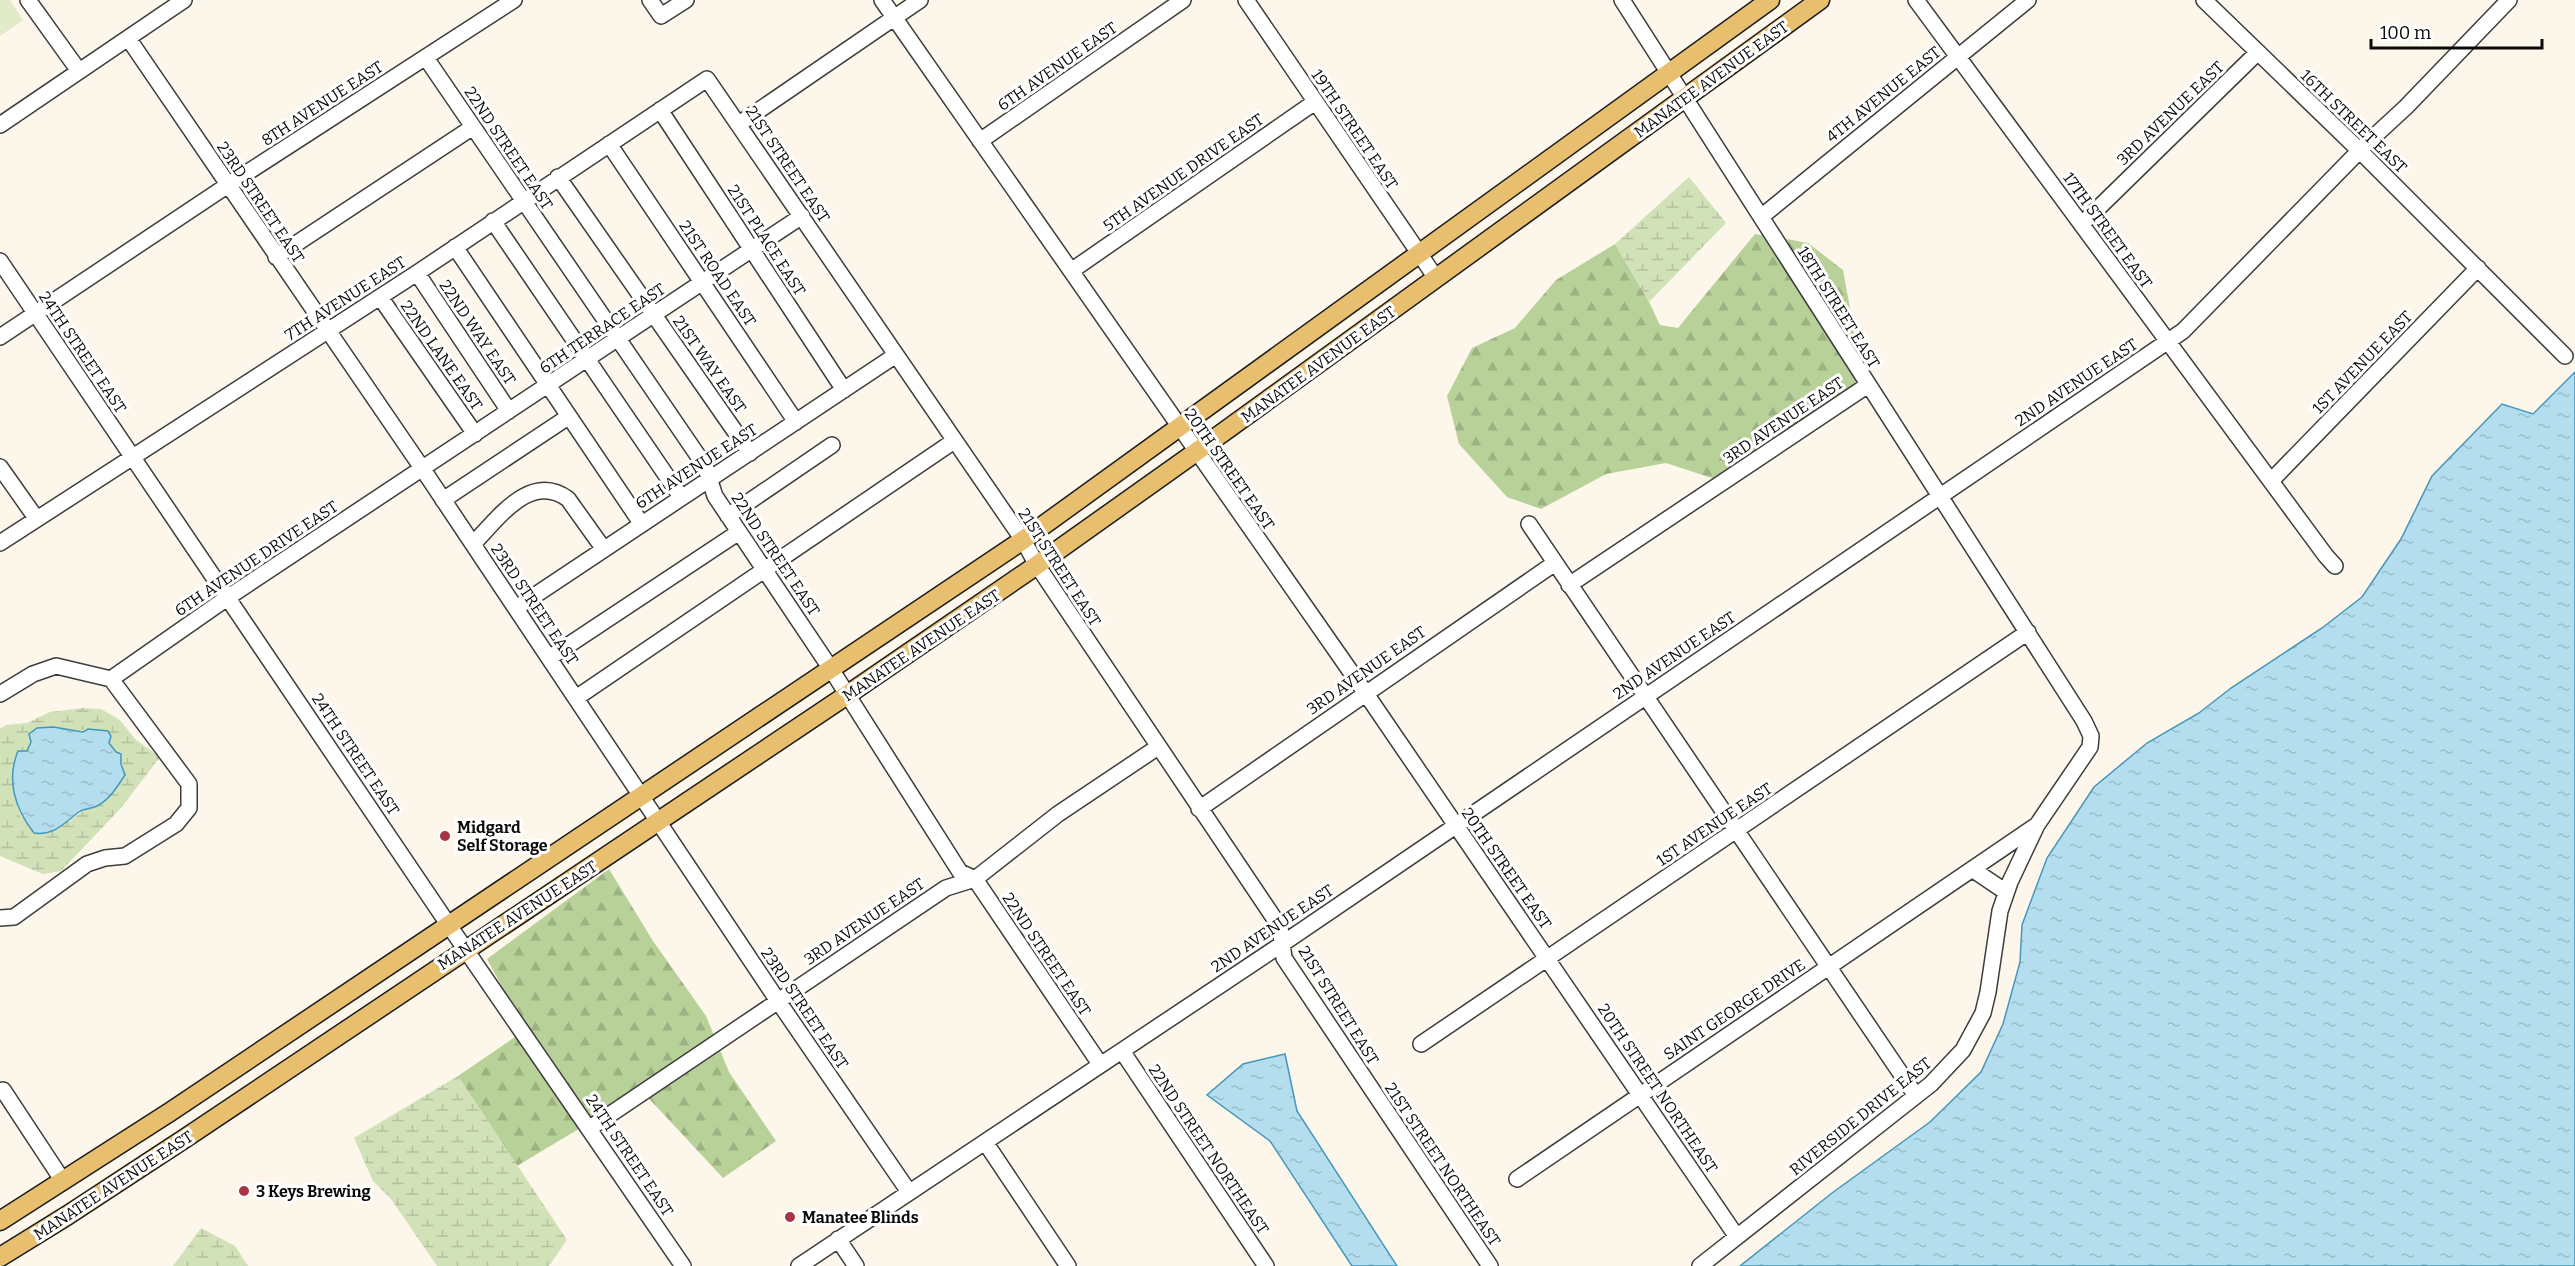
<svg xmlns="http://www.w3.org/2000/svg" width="2575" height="1266" font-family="Bitter,serif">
<defs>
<pattern id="forest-firs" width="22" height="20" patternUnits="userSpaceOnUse" patternTransform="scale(1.5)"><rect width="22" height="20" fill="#b7d199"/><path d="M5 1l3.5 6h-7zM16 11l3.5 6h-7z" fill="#9cb282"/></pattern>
<pattern id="wetland-marsh" width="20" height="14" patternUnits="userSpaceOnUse" patternTransform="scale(1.5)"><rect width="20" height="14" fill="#d2e2b8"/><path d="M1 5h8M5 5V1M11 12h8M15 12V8" fill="none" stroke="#b3c19d"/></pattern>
<pattern id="water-ripples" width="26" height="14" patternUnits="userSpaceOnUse" patternTransform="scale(1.5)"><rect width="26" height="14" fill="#b4deee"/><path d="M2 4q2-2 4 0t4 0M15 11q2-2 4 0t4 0" fill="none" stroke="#99bdcb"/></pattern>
</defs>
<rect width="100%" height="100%" fill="#fcf7ea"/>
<path fill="url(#forest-firs)" d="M1755 234 1766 236 1859 383 1715 479 1666 463 1606 474 1541 509 1507 497 1459 444 1447 396 1472 348 1515 328 1556 280 1615 244 1649 302 1660 325 1678 328Z
M1781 238 1808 243 1843 270 1860 362Z
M609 869 653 941 706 1016 729 1072 776 1141 723 1178 642 1091 593 1121 515 1011 487 959Z
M518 1035 582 1127 517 1166 458 1076Z"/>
<path fill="url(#wetland-marsh)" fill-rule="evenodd" d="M1689 177 1726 223 1649 302 1615 244Z
M83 708 101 709 120 720 135 739 160 757 121 808 61 871 43 874 0 856V729L6 725 27 723 50 712ZM88 729 107 731C109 741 111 751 121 755 121 760 124 768 123 773 113 807 90 802 69 822L21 817C14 794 9 774 18 751L27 752 31 742Z
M458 1076 567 1240 549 1266H437L391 1199 373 1181 354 1138Z
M201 1228 235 1246 248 1266H173Z"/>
<path fill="#e2eac9" d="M0 0H10L23 20 0 36Z"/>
<path fill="url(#water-ripples)" stroke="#4497bc" stroke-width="1.5" d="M2575 372V1266H1740L1832 1193 1930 1122 1981 1072 2003 1024 2020 962 2022 925 2047 858 2094 787 2147 743 2199 713 2231 688 2322 628 2362 597 2401 539 2432 476 2502 404 2533 414Z
M53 727 83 732 88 729 108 731 111 736 109 743 116 752 121 754V764L125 775C117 787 110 799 97 806 91 809 85 808 79 812 64 823 54 836 34 833 15 809 6 780 18 751H27L31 742 29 734 37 728Z
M1285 1054 1297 1111 1397 1266H1352L1270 1141 1207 1095 1243 1064Z"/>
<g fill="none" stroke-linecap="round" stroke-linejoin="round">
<defs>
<path id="minor" d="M28 0 79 71
M650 0 661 16 686 0
M882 0 1360 685 1737 1237
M1246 0 1436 278
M1622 0 2084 721 2091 736 2090 747 2037 825 2010 882 2000 911 1988 992 1983 1013 1963 1050 1931 1084 1700 1266
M1916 0 2326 556 2335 566
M2204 0 2360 151 2565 356
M128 38 422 468 778 1001 909 1192
M426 58 705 466 715 496 831 669 960 872 975 879 1100 1064
M660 110 844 390
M739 124 920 0
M0 125 184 0
M980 141 1183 0
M609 144 796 422
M558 177 750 453
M1761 217 2028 0
M493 221 681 497
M2082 224 2258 52
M455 247 641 523
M276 257 473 127
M0 261 448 924 683 1266
M1071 271 1315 102
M417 273 509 411
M380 297 475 434
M0 337 228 185 514 0
M0 467 36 518
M2271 481 2478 268
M443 500 568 417
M728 516 832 445
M1529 524 1916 1096
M0 543 417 273 707 79 1023 540 1037 565 1280 927 1284 958 1490 1266
M473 544C497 520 530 471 568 499L603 548
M1569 585 1868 385
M516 608 896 355
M549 658 739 532
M111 679 227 598 802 216
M0 694 33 674 56 666 111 679 189 784V808L176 824 125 856 105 858 87 864 14 917 0 918
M576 698 954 441
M1199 809 1555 563
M1972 869 2006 892
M1421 1044 2028 632
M1122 1051 1266 1266
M3 1090 63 1181
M590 1128 946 888 975 879 1058 814 1158 747
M985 1142 1068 1266
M1517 1179 2037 825
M838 1239 856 1266
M799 1266 1282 944 2183 331 2367 143 2406 107 2509 0"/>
<path id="major" d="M0 1221 170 1112 1023 540 1770 0
M0 1257 68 1215 187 1137 847 695 1037 565 1196 452 1820 0"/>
</defs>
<use href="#minor" stroke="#3d3d3d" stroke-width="18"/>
<use href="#major" stroke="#1b1b1b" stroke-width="21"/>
<use href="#minor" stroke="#fff" stroke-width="15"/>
<use href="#major" stroke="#e8bf6e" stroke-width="18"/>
</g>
<g fill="#a93444" stroke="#fff" stroke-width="2">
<circle cx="445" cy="836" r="6"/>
<circle cx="244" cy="1191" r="6"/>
<circle cx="790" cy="1217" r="6"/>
</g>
<g text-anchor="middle" stroke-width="6" stroke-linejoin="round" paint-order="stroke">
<g font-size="16" fill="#0a0a0a" stroke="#fff">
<text transform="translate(1057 66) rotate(-35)" y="6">6TH AVENUE EAST</text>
<text transform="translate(1711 79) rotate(-36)" y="6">MANATEE AVENUE EAST</text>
<text transform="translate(1883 94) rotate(-39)" y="6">4TH AVENUE EAST</text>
<text transform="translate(322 103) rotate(-33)" y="6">8TH AVENUE EAST</text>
<text transform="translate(2170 113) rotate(-44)" y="6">3RD AVENUE EAST</text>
<text transform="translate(2354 121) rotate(44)" y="6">16TH STREET EAST</text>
<text transform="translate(1355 129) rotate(56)" y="6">19TH STREET EAST</text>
<text transform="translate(509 148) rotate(56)" y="6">22ND STREET EAST</text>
<text transform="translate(788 164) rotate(56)" y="6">21ST STREET EAST</text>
<text transform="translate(1183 172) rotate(-35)" y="6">5TH AVENUE DRIVE EAST</text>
<text transform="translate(261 202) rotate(56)" y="6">23RD STREET EAST</text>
<text transform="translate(2108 230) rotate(54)" y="6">17TH STREET EAST</text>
<text transform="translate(767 240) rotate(57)" y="6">21ST PLACE EAST</text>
<text transform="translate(718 273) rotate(56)" y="6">21ST ROAD EAST</text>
<text transform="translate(345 298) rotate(-33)" y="6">7TH AVENUE EAST</text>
<text transform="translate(1839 307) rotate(58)" y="6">18TH STREET EAST</text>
<text transform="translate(602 328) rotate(-34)" y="6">6TH TERRACE EAST</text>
<text transform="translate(478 332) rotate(56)" y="6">22ND WAY EAST</text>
<text transform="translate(83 352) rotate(56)" y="6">24TH STREET EAST</text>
<text transform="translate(442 355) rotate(55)" y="6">22ND LANE EAST</text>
<text transform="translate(2362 362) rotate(-46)" y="6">1ST AVENUE EAST</text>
<text transform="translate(710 364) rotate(55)" y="6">21ST WAY EAST</text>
<text transform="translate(1318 364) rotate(-36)" y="6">MANATEE AVENUE EAST</text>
<text transform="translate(2076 382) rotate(-34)" y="6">2ND AVENUE EAST</text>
<text transform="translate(1783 420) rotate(-34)" y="6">3RD AVENUE EAST</text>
<text transform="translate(696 466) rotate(-33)" y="6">6TH AVENUE EAST</text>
<text transform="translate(1230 469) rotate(55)" y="6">20TH STREET EAST</text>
<text transform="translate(776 554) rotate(56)" y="6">22ND STREET EAST</text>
<text transform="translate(256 558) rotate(-34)" y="6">6TH AVENUE DRIVE EAST</text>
<text transform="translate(1060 567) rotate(57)" y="6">21ST STREET EAST</text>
<text transform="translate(535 604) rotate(56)" y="6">23RD STREET EAST</text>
<text transform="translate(921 645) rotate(-34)" y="6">MANATEE AVENUE EAST</text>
<text transform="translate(1674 655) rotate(-34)" y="6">2ND AVENUE EAST</text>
<text transform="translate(1366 670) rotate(-35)" y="6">3RD AVENUE EAST</text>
<text transform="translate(356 754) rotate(56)" y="6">24TH STREET EAST</text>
<text transform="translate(1714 824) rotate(-34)" y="6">1ST AVENUE EAST</text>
<text transform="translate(1507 868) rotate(55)" y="6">20TH STREET EAST</text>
<text transform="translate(517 915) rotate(-33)" y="6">MANATEE AVENUE EAST</text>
<text transform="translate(864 921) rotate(-34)" y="6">3RD AVENUE EAST</text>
<text transform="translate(1272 928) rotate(-34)" y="6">2ND AVENUE EAST</text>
<text transform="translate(1047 954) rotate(56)" y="6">22ND STREET EAST</text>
<text transform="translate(1339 1005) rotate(58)" y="6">21ST STREET EAST</text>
<text transform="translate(805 1008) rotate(56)" y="6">23RD STREET EAST</text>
<text transform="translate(1734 1009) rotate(-34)" y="6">SAINT GEORGE DRIVE</text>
<text transform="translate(1658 1088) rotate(56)" y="6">20TH STREET NORTHEAST</text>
<text transform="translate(1860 1116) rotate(-39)" y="6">RIVERSIDE DRIVE EAST</text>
<text transform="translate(1209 1149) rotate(56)" y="6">22ND STREET NORTHEAST</text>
<text transform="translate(630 1155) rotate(56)" y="6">24TH STREET EAST</text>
<text transform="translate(1443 1164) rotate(56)" y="6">21ST STREET NORTHEAST</text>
<text transform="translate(113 1185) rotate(-33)" y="6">MANATEE AVENUE EAST</text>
</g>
<g font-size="16" font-weight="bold" fill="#0a0a0a" stroke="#fff" text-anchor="start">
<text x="457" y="833">Midgard<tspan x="457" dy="18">Self Storage</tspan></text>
<text x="256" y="1197">3 Keys Brewing</text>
<text x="802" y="1223">Manatee Blinds</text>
</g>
</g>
<path d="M2371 39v9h171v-9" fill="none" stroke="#0a0a0a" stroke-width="3"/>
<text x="2380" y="39" font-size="18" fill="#0a0a0a" stroke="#ffffff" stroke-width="4.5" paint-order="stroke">100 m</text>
</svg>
